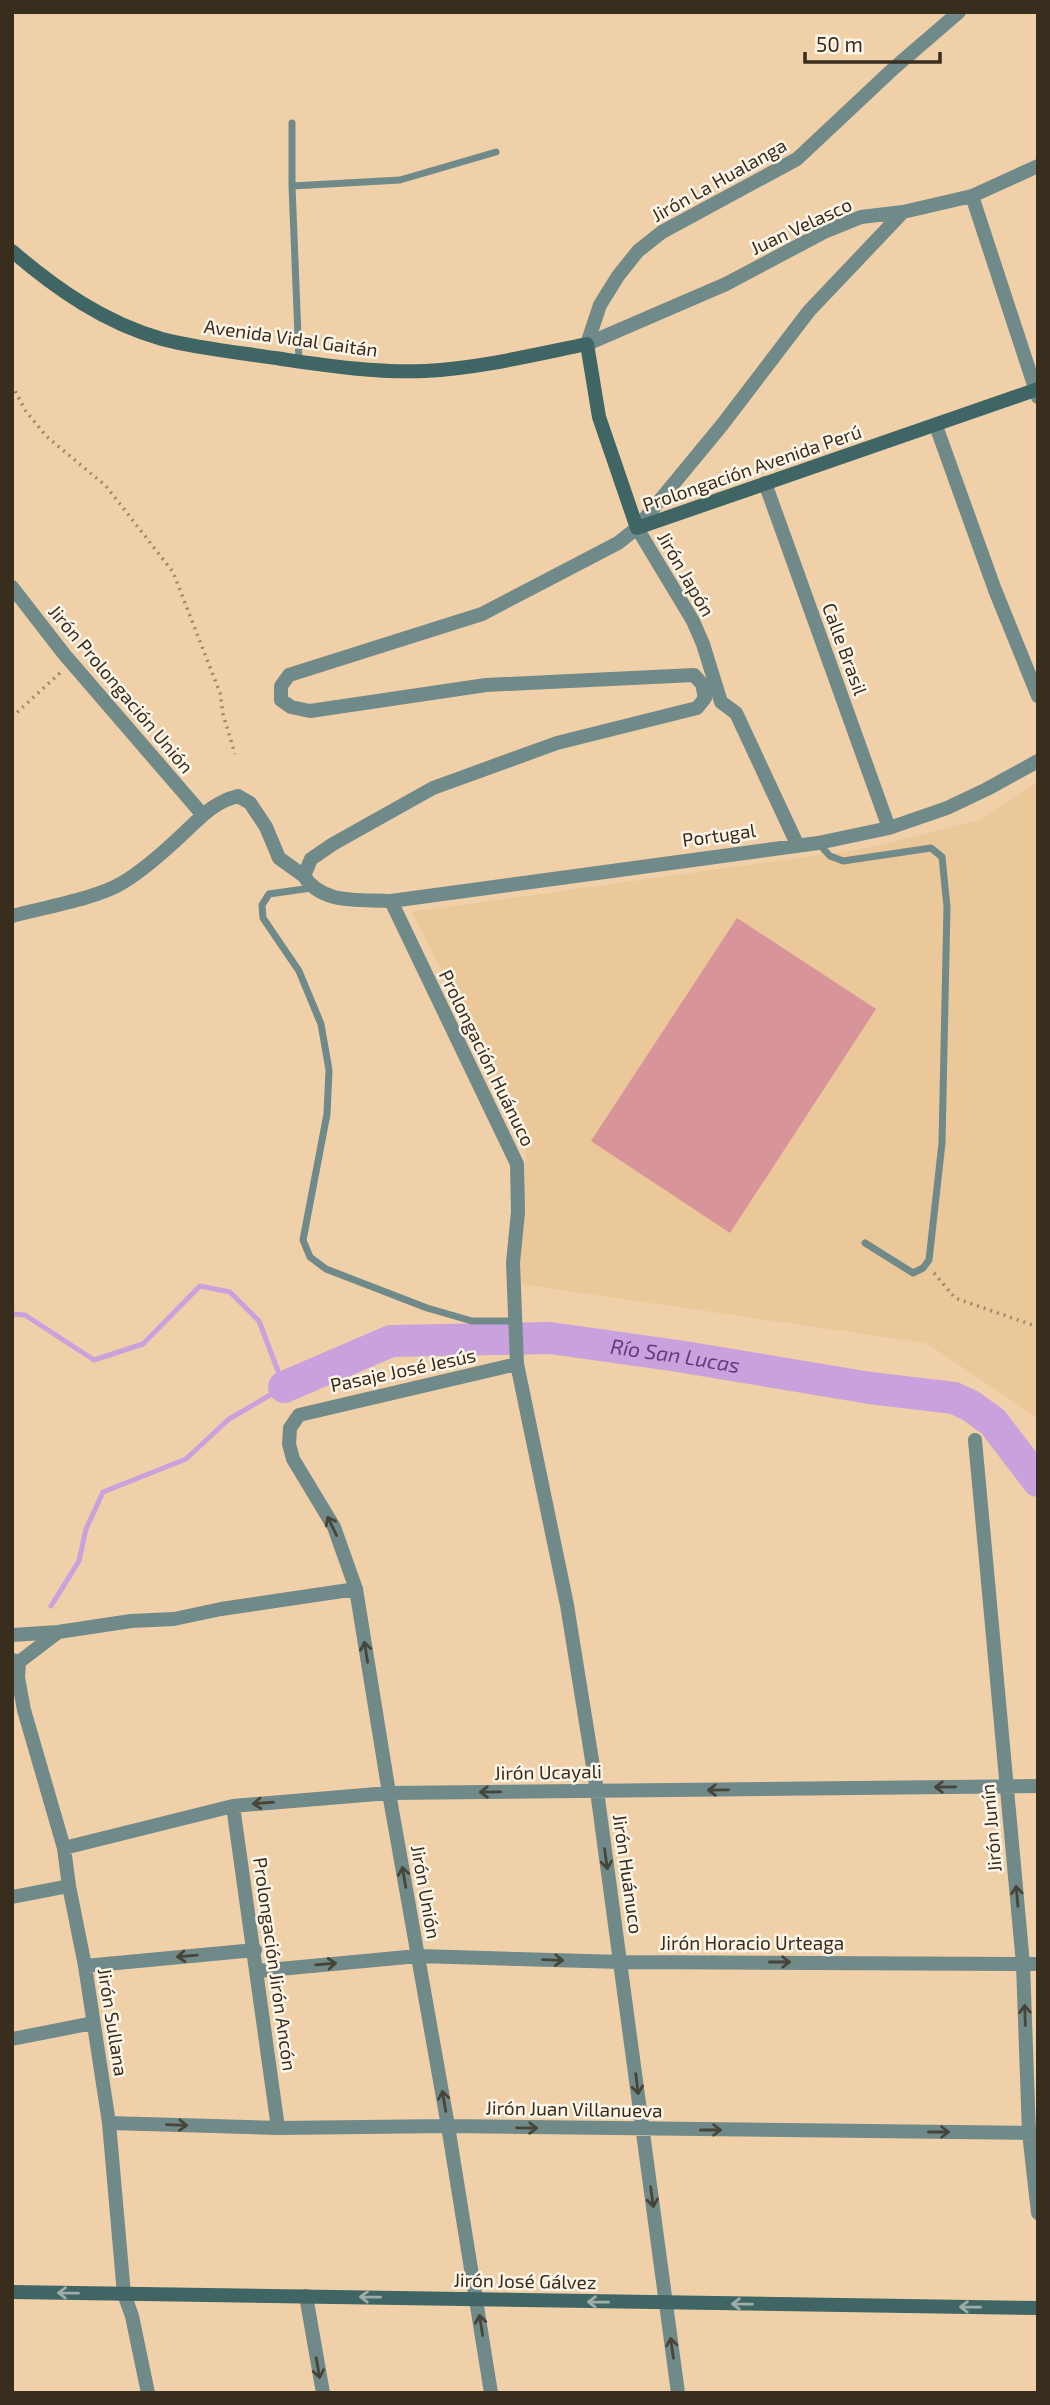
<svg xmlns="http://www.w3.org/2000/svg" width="1050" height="2405" font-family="'Exo 2',sans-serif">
<rect width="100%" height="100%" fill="#efd0a8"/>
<path fill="#ebc899" d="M1038 782V1418L926 1343 519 1284 527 1135 412 912 869 848 982 819Z"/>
<path fill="#d79499" d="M737 918 876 1009 730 1233 591 1141Z"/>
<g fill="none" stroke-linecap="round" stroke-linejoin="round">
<path stroke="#c9a1dc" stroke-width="5" d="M12 1314 25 1315 94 1360 143 1344 200 1286 230 1292 259 1321 284 1387 229 1419 186 1459 103 1492 86 1529 79 1561 51 1606"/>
<path stroke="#c9a1dc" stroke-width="32" id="s1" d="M284 1387 391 1341 550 1338 678 1356 870 1388 954 1398 971 1406 993 1422 1038 1481"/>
<path stroke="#9e886a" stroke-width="3.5" stroke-dasharray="2 5" stroke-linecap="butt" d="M12 385 25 410 46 436 106 486 173 572 220 693 223 714 235 754
M12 717 60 673
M934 1273 955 1298 1038 1327"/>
<path stroke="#708989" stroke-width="7" d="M292 186V123
M299 361 292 186 400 180 496 152
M818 843 830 856 843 861 931 848 942 857 947 907 942 1143 929 1260 923 1268 913 1273 865 1243
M311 888 269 894 262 905 263 918 299 971 321 1024 329 1070 327 1114 303 1240 310 1257 326 1269 427 1308 472 1321H514"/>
<path stroke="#708989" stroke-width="14" d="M972 196 1038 397
M903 212 809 311 722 425 637 528 618 543 482 614 289 675 281 686V700L291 707 310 711 486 685 694 675 702 684 705 698 697 708 557 743 433 788 333 844 311 859 304 876C322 905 360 899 391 901L818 843 889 828 947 808 987 789 1038 761
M587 344 600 305 618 276 638 251 662 232 797 159 894 68 959 12
M587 344 726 284 824 232 861 217 903 212 972 196 1038 166
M936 426 995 590 1038 696
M765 483 889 828
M637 528 693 621 703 644 721 702 736 713 797 844
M12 587 64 654 202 814
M391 901 517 1164 518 1212 513 1263 517 1364 567 1605 597 1791 678 2393
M12 916C41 908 98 898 122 883 144 870 166 850 185 832 202 816 214 802 238 796L250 803 266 827 279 858 304 876
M975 1440 1023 1964 1029 2133 1038 2213
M12 1635 58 1632 131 1621 174 1619 221 1609 356 1589
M12 1660 19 1662 57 1633
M19 1662 18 1678 24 1710 64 1848 69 1886 85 1966 109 2123 124 2294 132 2316 148 2393
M233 1806 278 2128
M64 1848 233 1806 389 1793 1038 1786
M12 1897 69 1886
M85 1966 255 1950
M258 1971 418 1956 621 1962 1038 1964
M12 2039 93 2023
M109 2123 278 2128 448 2126 1038 2133
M306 2296 323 2393
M491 2393 448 2126 389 1793 356 1589 334 1527 293 1459 289 1444 290 1428 299 1415 517 1364"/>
<path stroke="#3f6564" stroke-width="14" d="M12 251C56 289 105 323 162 339 200 349 244 353 282 359 330 366 377 373 425 371 480 368 533 355 587 344L599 417 637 528 1038 389
M12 2292 1038 2308"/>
</g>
<defs><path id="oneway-shaft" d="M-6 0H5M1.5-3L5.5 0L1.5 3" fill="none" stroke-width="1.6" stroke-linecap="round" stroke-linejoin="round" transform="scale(1.75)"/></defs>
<g stroke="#474438">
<use href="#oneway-shaft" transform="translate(332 1526) rotate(-116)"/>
<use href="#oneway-shaft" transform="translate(366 1652) rotate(-99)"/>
<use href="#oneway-shaft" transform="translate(945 1787) rotate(179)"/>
<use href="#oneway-shaft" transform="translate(718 1790) rotate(179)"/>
<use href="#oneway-shaft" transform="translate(490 1792) rotate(179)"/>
<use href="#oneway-shaft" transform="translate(263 1803) rotate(175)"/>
<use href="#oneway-shaft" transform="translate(606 1859) rotate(82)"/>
<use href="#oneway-shaft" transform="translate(404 1877) rotate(-100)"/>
<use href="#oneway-shaft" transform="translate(1017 1896) rotate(-95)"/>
<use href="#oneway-shaft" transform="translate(187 1956) rotate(175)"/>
<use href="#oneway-shaft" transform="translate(553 1960) rotate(2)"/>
<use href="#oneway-shaft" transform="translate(780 1962)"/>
<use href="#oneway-shaft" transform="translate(326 1964) rotate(-5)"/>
<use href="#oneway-shaft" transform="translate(1025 2015) rotate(-92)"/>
<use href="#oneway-shaft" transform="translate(637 2084) rotate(83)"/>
<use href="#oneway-shaft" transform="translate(444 2101) rotate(-100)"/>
<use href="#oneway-shaft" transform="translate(177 2125) rotate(2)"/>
<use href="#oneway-shaft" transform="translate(527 2128) rotate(1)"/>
<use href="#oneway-shaft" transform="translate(711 2130)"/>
<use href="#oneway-shaft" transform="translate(939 2132)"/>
<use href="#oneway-shaft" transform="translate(652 2197) rotate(82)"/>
<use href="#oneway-shaft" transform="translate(481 2325) rotate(-99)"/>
<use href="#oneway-shaft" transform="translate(672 2348) rotate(-98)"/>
<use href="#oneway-shaft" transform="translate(318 2368) rotate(80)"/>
</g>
<g stroke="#9eada6">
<use href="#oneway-shaft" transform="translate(68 2293) rotate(-179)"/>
<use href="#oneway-shaft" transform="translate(370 2297) rotate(-179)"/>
<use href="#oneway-shaft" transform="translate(598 2302) rotate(-179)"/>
<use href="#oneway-shaft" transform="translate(742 2304) rotate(-179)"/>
<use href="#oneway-shaft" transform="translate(970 2307) rotate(-179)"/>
</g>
<g text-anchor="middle" stroke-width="5" stroke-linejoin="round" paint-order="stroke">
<g font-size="19" fill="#392d1d" stroke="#fef5e9">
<text transform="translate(719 180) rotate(-29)" y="7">Jirón La Hualanga</text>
<text transform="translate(801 226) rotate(-25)" y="7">Juan Velasco</text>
<text transform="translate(291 338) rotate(8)" y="7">Avenida Vidal Gaitán</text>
<text transform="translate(752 468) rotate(-19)" y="7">Prolongación Avenida Perú</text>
<text transform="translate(686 574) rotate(60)" y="7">Jirón Japón</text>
<text transform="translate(845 649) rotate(70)" y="7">Calle Brasil</text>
<text transform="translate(121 689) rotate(50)" y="7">Jirón Prolongación Unión</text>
<text transform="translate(719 835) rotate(-8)" y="7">Portugal</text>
<text transform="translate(487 1058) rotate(64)" y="7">Prolongación Huánuco</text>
<text transform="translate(403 1370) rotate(-12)" y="7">Pasaje José Jesús</text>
<text transform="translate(548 1772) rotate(-1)" y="7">Jirón Ucayali</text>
<text transform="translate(991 1828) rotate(-95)" y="7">Jirón Junín</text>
<text transform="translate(628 1874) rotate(82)" y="7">Jirón Huánuco</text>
<text transform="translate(426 1892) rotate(80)" y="7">Jirón Unión</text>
<text x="752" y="1950">Jirón Horacio Urteaga</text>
<text transform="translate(275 1964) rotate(82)" y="7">Prolongación Jirón Ancón</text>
<text transform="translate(113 2022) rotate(81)" y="7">Jirón Sullana</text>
<text transform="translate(574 2109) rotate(1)" y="7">Jirón Juan Villanueva</text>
<text transform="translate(525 2281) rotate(1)" y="7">Jirón José Gálvez</text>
</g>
<g font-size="21" font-style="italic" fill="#6a387f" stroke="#fef5e9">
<text dy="7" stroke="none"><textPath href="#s1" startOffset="402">Río San Lucas</textPath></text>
</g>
</g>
<rect width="1050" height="2405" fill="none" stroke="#392d1d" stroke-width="28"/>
<path d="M805 52v10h135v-10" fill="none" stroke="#392d1d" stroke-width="3.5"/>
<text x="816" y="52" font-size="21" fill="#392d1d" stroke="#fef5e9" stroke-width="5" paint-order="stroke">50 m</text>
</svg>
